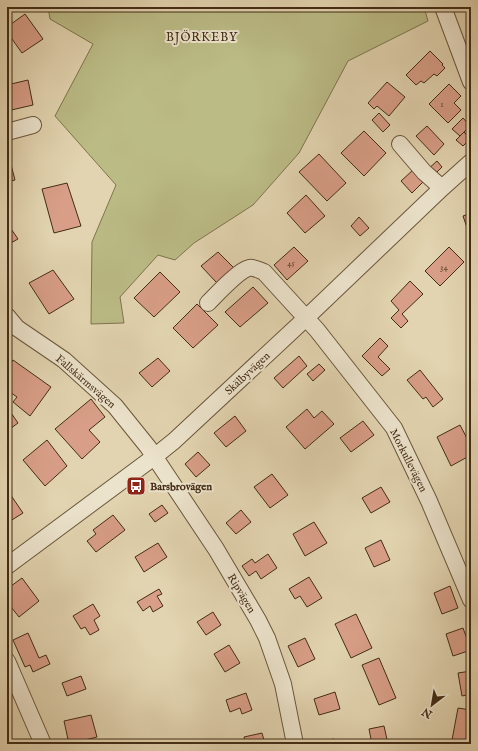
<svg xmlns="http://www.w3.org/2000/svg" width="478" height="751" font-family="'IM FELL English',serif">
<rect width="100%" height="100%" fill="#e2d4b0"/>
<filter id="stains"><feTurbulence type="fractalNoise" baseFrequency=".005" numOctaves="4"/><feColorMatrix values="0 0 0 0 .2 0 0 0 0 .09 0 0 0 0 .02 0 0 0 .5 -.17"/></filter>
<radialGradient id="worn" r=".72"><stop offset=".6" stop-color="#630" stop-opacity="0"/><stop offset="1" stop-color="#630" stop-opacity=".3"/></radialGradient>
<path fill="#bbbb86" stroke="#7f744e" d="M48 7H424L428 21 348 61 299 153 253 205 194 243 175 260 158 255 120 297 124 323 91 324 92 242 116 185 55 116 93 44 50 19Z"/>
<path fill="#d89e87" stroke="#432c16" d="M25 14 43 39 22 53 7 32V27Z
M430 51 443 64 442 65 445 68 437 76 434 74 424 83 421 81 416 85 406 75Z
M28 80 33 105 7 111V85Z
M387 82 405 97 389 116 377 106 374 109 368 103Z
M449 84 461 96 454 103 461 110 448 123 429 104Z
M379 113 390 125 383 132 372 120Z
M463 118 470 126 460 136 452 129Z
M427 126 444 144 434 155 416 136Z
M364 131 386 153 364 176 341 153Z
M464 132 470 139 463 146 456 140Z
M319 154 346 183 327 201 299 172Z
M7 161H10L15 180 7 182Z
M437 161 442 167 433 176 427 170Z
M413 170 424 181 412 193 401 181Z
M67 183 81 226 54 233 42 189Z
M306 195 325 216 305 233 287 213Z
M471 213V239L463 216Z
M359 217 369 228 360 236 351 226Z
M7 223 18 239 7 245Z
M294 247 308 261 287 280 274 265Z
M449 247 464 262 440 286 425 271Z
M218 252 234 268 217 283 201 266Z
M53 270 74 299 49 314 29 283Z
M160 272 180 292 154 317 134 298Z
M410 281 423 294 402 314 408 321 401 328 391 318 399 310 391 301Z
M253 287 268 303 240 327 225 312Z
M197 304 218 325 193 348 173 328Z
M380 338 388 346 378 357 390 369 382 376 362 356Z
M299 356 307 366 283 388 274 378Z
M158 358 170 371 152 387 139 373Z
M13 360 51 387 30 416 13 402 17 397 7 390V370Z
M319 364 325 370 313 381 307 374Z
M420 370 443 399 433 407 426 397 423 399 407 380Z
M91 399 105 417 89 430 100 442 82 459 55 429Z
M7 407 18 423 7 431Z
M307 409 314 418 322 411 334 424 305 449 286 427Z
M235 416 246 431 226 447 214 433Z
M363 421 374 435 351 452 340 438Z
M460 425 471 446V455L451 466 437 437Z
M47 440 67 466 45 486 23 460Z
M198 452 210 465 196 477 185 464Z
M272 474 288 495 270 508 254 487Z
M381 487 390 502 371 513 362 498Z
M10 494 23 513 7 523V495Z
M162 505 168 513 155 522 149 514Z
M241 510 251 522 236 534 226 523Z
M113 515 125 530 96 552 87 541 96 534 93 530Z
M314 522 327 543 305 556 293 534Z
M381 540 390 560 374 567 365 548Z
M158 543 167 557 144 572 135 557Z
M268 554 277 568 261 579 256 571 249 576 242 566 252 559 255 563Z
M309 577 322 598 307 607 300 596 295 599 289 589Z
M22 578 39 601 19 617 7 602V589Z
M450 586 458 608 442 614 434 593Z
M159 589 162 594 157 596 163 606 153 612 150 606 143 611 137 602Z
M93 604 100 616 94 620 99 630 90 635 85 627 81 629 73 616Z
M213 612 221 625 206 635 197 622Z
M356 614 372 648 351 658 335 624Z
M463 628 471 650 453 656 446 634Z
M28 633 39 658 46 655 50 664 33 672 30 665 25 667 13 640Z
M305 638 315 659 298 667 288 646Z
M229 645 240 663 225 672 214 654Z
M379 658 396 698 379 705 362 665Z
M471 671V694L462 696 458 673Z
M81 676 86 689 67 696 62 683Z
M335 692 340 709 319 715 314 699Z
M246 693 252 710 242 714 240 708 230 712 226 700Z
M458 708 471 710V743L452 740Z
M91 715 97 737 69 744 64 721Z
M384 726 388 744H372L369 729Z
M262 733 265 744H246L244 737Z
M334 739 335 744H313Z"/>
<g fill="none" stroke-linecap="round" stroke-linejoin="round">
<defs>
<path id="minor" d="M443 7 471 82
M7 132 33 125
M400 144 424 172 442 188
M208 303C216 295 239 270 249 268 254 267 259 270 264 272L317 330 394 428 429 501 471 600
M7 316 17 328 64 360 115 406 148 447 216 549 258 620 267 638 283 684 295 744
M7 566 154 457 174 441 306 318 442 188 471 162
M7 661 43 744"/>
</defs>
<use href="#minor" stroke="#6b563c" stroke-width="18"/>
<use href="#minor" stroke="#ece3cc" stroke-width="16"/>
</g>
<defs>
<symbol id="bus-square" viewBox="-11 -11 22 22"><rect x="-9" y="-9" width="18" height="18" rx="4" fill="#8f2418" stroke="#ece3cc"/><path d="M-5-6H5V4H4V6H2V4H-2V6H-4V4H-5ZM-3.5-4V0h7V-4ZM-3.5 1.2v1.5H-2V1.2ZM2 1.2v1.5H3.5V1.2Z" fill="#fff"/></symbol>
</defs>
<g fill-rule="evenodd">
<use href="#bus-square" x="125" y="475" width="22" height="22"/>
</g>
<g text-anchor="middle" stroke-width="4" stroke-linejoin="round" paint-order="stroke">
<g font-size="9" fill="#684832">
<text x="442" y="107">1</text>
<text x="291" y="266">45</text>
<text x="444" y="270">34</text>
</g>
<g font-size="11" fill="#432c16" stroke="#ece3cc">
<text transform="translate(247 373) rotate(-43)" y="4">Skälbyvägen</text>
<text transform="translate(86 381) rotate(41)" y="4">Fallskärmsvägen</text>
<text transform="translate(409 460) rotate(63)" y="4">Morkullevägen</text>
<text transform="translate(242 593) rotate(59)" y="4">Ripvägen</text>
</g>
<g font-size="11" font-weight="bold" fill="#432c16" stroke="#ece3cc" text-anchor="start">
<text x="150" y="490">Barsbrovägen</text>
</g>
<g font-size="12" letter-spacing="1" fill="#432c16" stroke="#ece3cc">
<text x="202" y="41">BJÖRKEBY</text>
</g>
</g>
<rect width="478" height="751" fill="none" stroke="#e2d4b0" stroke-width="24"/>
<rect x="8" y="8" width="462" height="735" fill="none" stroke="#432c16" stroke-width="2"/>
<rect x="12" y="12" width="454" height="727" fill="none" stroke="#432c16"/>
<g transform="translate(432 705) rotate(211)" stroke="#ece3cc" stroke-width="3" paint-order="stroke">
<path d="M0-3L7 15L0 10L-7 15Z" fill="#432c16"/>
<text y="-6" font-size="11" font-weight="bold" text-anchor="middle" fill="#432c16">N</text>
</g>
<rect width="100%" height="100%" filter="url(#stains)"/>
<rect width="100%" height="100%" fill="url(#worn)"/>
</svg>
